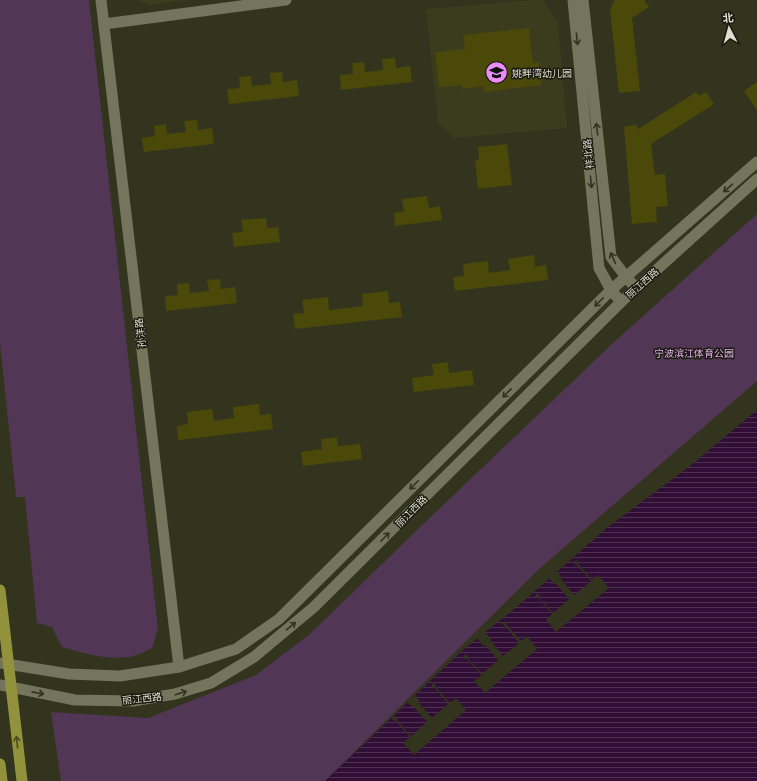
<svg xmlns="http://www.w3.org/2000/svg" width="757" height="781" font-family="Helvetica,'Noto Sans SC',sans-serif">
<defs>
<pattern id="water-rules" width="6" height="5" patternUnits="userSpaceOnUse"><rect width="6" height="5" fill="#300e35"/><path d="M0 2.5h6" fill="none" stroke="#4e3151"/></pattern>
</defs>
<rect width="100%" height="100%" fill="#33341d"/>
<path fill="#3b3b1d" d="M138 0H186L150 5Z
M531 0H543L558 23 567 128 454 138 438 123 426 9Z"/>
<path fill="#513655" d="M0 0H89L158 629 152 648C146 651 140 654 134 656 110 661 86 654 62 647L52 627 37 623 25 497H16L0 343Z
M757 214V381L539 569 325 781H61L51 712 148 718 256 675 310 634 419 528 613 343Z"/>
<path fill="url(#water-rules)" d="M757 410V781H325L463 650 519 605 608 527 690 466Z"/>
<path fill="#33341d" d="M576 560 578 562V563L592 580 598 575 609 588 556 632 546 620 552 614 538 597 537 598 535 596 538 593 540 596 539 597 553 613 569 599 556 584H554L548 577 556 570 562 578 561 579 574 595 591 581 576 564V565L573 562Z
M505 621 507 624H506L521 641 527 636 537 649 485 693 474 681 481 675 467 659H465L463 657 466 654 468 657V658L482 674 498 660 485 645 483 646 477 638 485 632 491 639 490 640 503 656 519 643 505 626H504L502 623Z
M434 683 436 685 435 686 450 703 456 698 466 710 414 755 403 743 410 737 395 720 394 721 392 719 395 716 397 719V720L411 736 427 722 414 707H412L406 701 414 694 420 701 418 702 432 718 448 704 434 687 433 688 431 685Z"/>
<path fill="#4a490a" d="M615 0H644L649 7 632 18 640 91 619 93 610 9Z
M529 28 533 63 539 62 541 85 484 92 483 86 462 89V85L439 87 435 52 465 49 463 35Z
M395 58 396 68 410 66 412 82 341 90 340 75 353 74 352 63 364 62 365 72 383 70 382 59Z
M282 72 283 82 297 80 299 96 229 104 227 89 240 88 239 77 251 76 252 86 271 84 270 73Z
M757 82V110L744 91Z
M696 92 699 96 706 92 714 104 651 144 655 175 665 174 668 206 656 207 657 222 632 224 624 127 636 125 638 129Z
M197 120 198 130 212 128 214 144 144 152 142 138 155 136 154 126 166 124 167 134 186 132 184 121Z
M507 144 512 185 478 189 475 161 479 160 478 147Z
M427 196 429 208 440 206 442 220 395 226 394 213 404 211 402 199Z
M266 218 267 228 278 227 280 242 234 247 232 233 243 232 241 220Z
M534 255 535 267 546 265 548 280 455 291 453 277 464 276 463 264 488 261 489 273 510 270 508 259Z
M220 279 221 289 235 287 237 303 166 311 165 296 178 295 177 284 189 283 190 293 209 291 207 280Z
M388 291 389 303 400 302 402 317 295 329 293 314 304 313 302 300 328 297 329 310 363 306 362 294Z
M448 362 449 373 472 370 474 385 414 392 412 378 434 375 432 364Z
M259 404 260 415 271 414 273 429 178 440 177 426 188 424 187 412 212 409 214 421 234 418 233 407Z
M337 437 338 446 360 444 362 459 303 466 301 452 322 449 321 439Z"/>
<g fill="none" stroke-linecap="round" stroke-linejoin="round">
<path stroke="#74755c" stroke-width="11" d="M101 0 179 667
M573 0 599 268 611 290 621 302
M583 0 611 257 626 277 636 288
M104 24 286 0"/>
<path stroke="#74755c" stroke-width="11" d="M0 663 69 674 120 676 179 667 236 649 279 619 611 290 757 162
M0 685 75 700 133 701 175 694 211 683 254 657 314 607 621 302 757 179"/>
<path stroke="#92923c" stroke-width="11" d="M0 590 22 781
M0 764 2 781"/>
</g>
<defs><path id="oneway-shaft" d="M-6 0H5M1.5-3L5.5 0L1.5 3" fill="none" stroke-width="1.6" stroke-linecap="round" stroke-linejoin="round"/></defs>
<g stroke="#303223">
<use href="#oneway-shaft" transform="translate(577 39) rotate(84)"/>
<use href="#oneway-shaft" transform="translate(597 129) rotate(-96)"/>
<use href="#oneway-shaft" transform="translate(591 182) rotate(84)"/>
<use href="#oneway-shaft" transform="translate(728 188) rotate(139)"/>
<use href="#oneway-shaft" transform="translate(613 258) rotate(-114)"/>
<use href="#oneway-shaft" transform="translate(599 302) rotate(135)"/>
<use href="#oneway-shaft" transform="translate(507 393) rotate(135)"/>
<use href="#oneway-shaft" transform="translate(414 485) rotate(135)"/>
<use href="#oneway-shaft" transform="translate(385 537) rotate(-45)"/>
<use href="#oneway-shaft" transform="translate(291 626) rotate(-39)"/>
<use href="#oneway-shaft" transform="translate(38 693) rotate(11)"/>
<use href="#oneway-shaft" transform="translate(181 693) rotate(-17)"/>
</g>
<use stroke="#4a4b22" href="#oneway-shaft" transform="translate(17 742) rotate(-96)"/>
<defs>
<symbol id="school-disc" viewBox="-11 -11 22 22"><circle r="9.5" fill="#ec8cfa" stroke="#1a1b10"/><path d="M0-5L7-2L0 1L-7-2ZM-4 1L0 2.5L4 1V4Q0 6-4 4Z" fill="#111"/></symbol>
</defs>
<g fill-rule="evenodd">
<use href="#school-disc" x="484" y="60" width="25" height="25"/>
</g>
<g text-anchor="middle" stroke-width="3" stroke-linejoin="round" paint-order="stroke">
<g font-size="10" fill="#dedfd1" stroke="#1a1b10" text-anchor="start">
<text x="512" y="77">姚畔湾幼儿园</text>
</g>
<g font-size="10" fill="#dedfd1" stroke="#1a1b10">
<text transform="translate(588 154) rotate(-96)" y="4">祥北路</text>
<text transform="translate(642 283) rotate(-42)" y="4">丽江西路</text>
<text transform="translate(140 333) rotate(-97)" y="4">孙洋路</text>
<text transform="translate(411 511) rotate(-45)" y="4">丽江西路</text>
<text transform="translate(142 698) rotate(-6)" y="4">丽江西路</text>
</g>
<g font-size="10" fill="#e8aef0" stroke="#1a1b10">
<text x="694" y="357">宁波滨江体育公园</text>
</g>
</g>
<g transform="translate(729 28) rotate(354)" stroke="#1a1b10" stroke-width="3" paint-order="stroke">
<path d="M0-3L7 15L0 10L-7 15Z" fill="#dedfd1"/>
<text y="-6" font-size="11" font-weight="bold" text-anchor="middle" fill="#dedfd1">北</text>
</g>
</svg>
